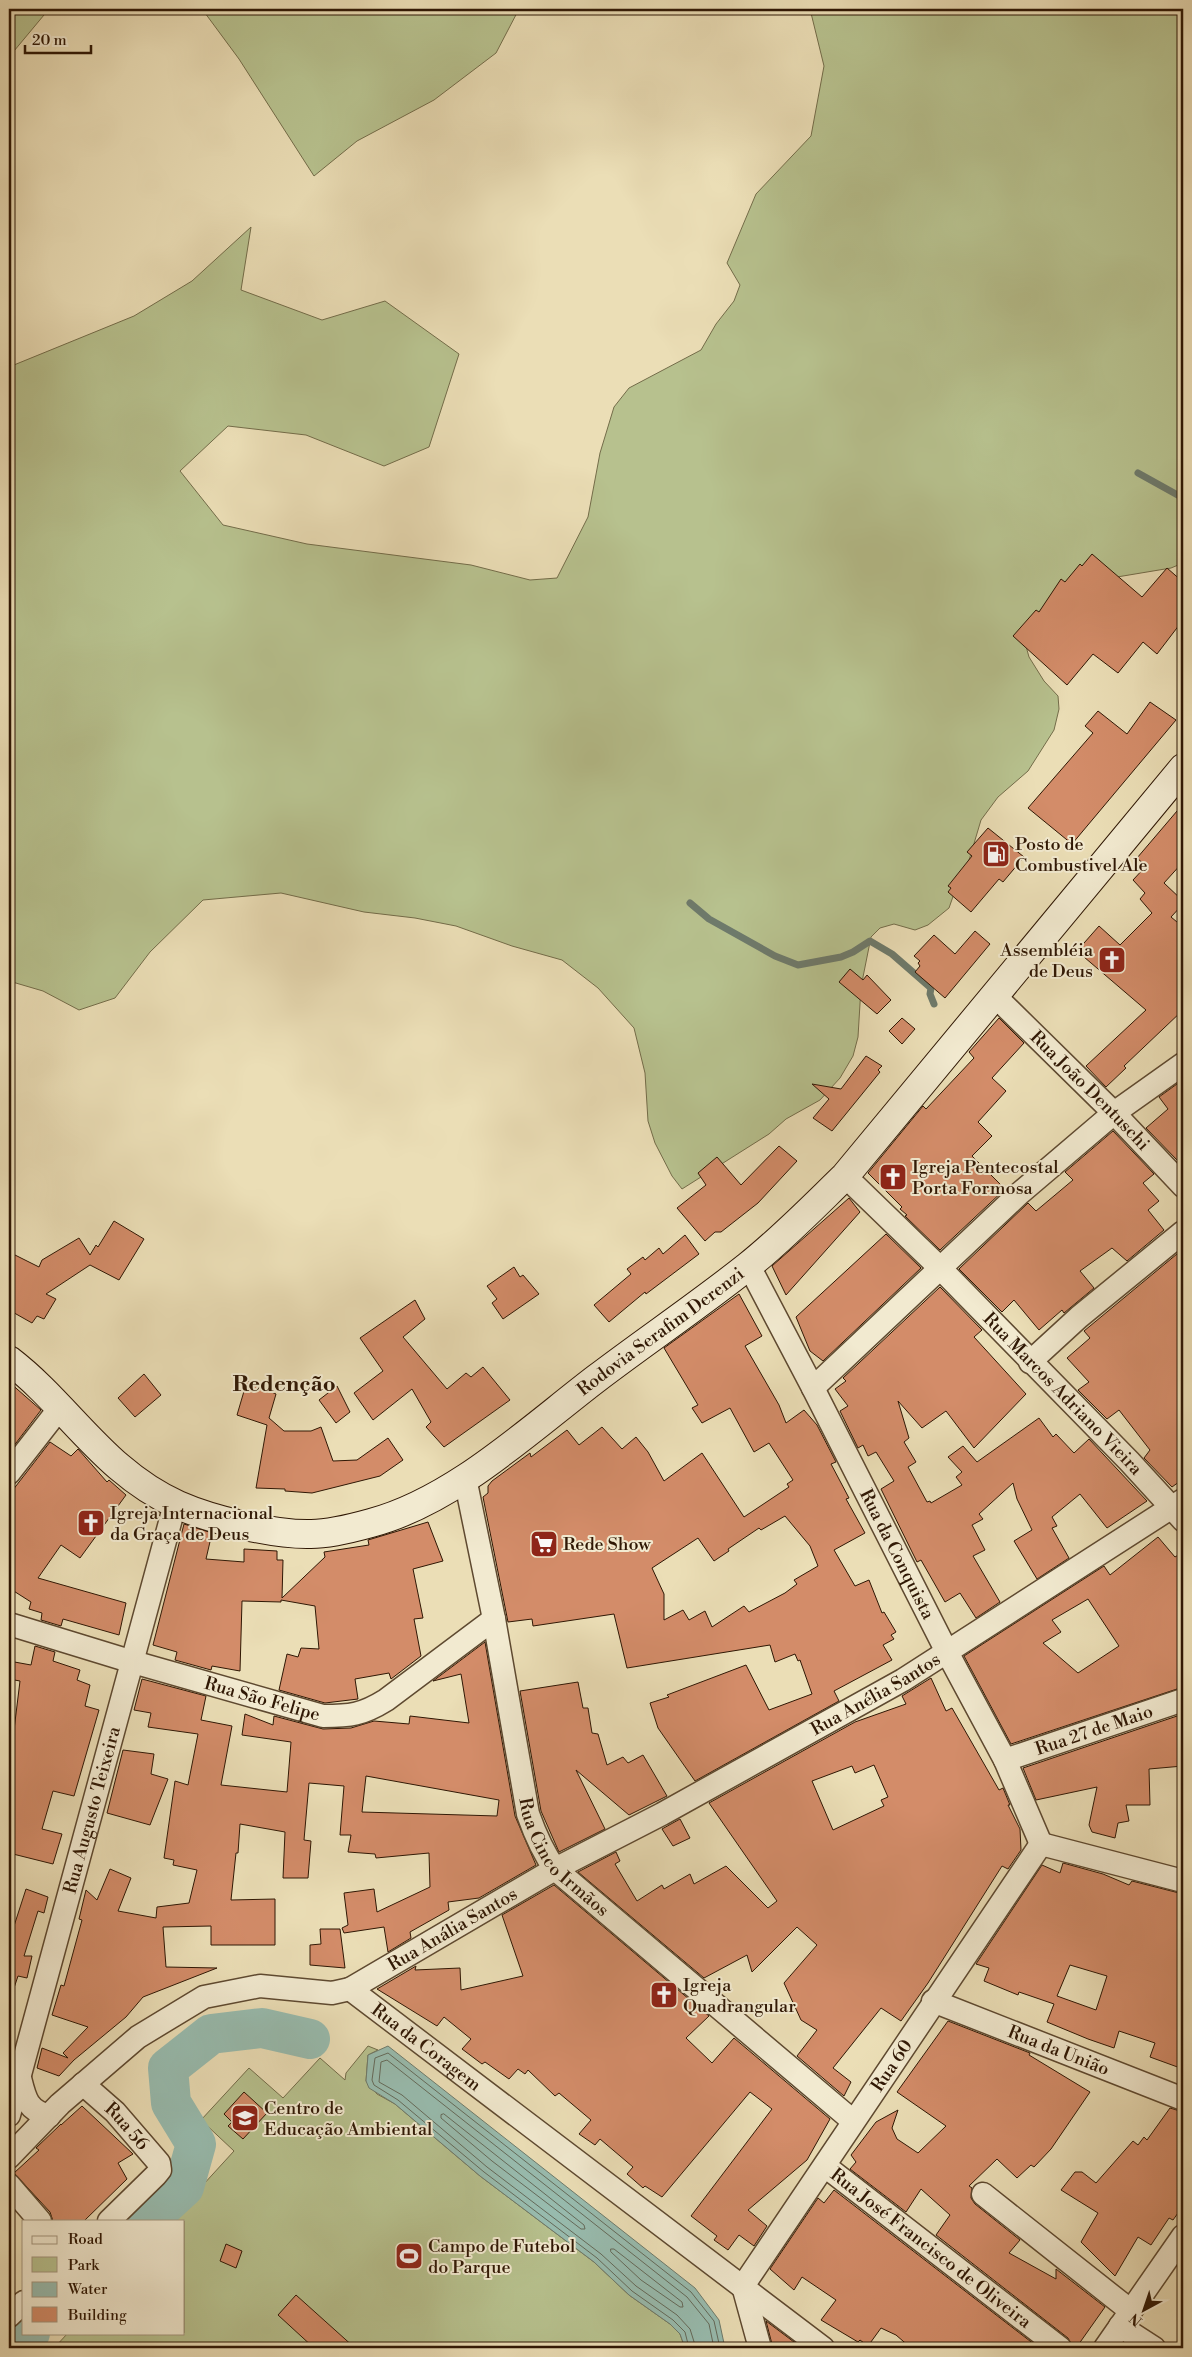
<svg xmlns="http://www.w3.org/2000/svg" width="1192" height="2357" font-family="'Libre Bodoni',serif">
<rect width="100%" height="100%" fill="#ebdeb6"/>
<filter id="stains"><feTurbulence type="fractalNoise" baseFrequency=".004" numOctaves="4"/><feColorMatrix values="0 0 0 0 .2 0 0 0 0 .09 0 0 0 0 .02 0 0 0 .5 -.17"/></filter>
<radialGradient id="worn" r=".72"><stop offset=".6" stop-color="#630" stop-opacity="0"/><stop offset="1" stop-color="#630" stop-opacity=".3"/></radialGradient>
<path fill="#b7c18e" stroke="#736c49" d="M9 9H49L9 57Z
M190 9H519L496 53 434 100 357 141 314 176 239 59 205 13Z
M810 9H1183V563L1171 568 1111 578 1024 639 1029 657 1044 681 1058 696 1059 709 1054 730 1028 771 998 797 981 820 967 867 956 888 949 908 928 925 915 930 894 924 880 928 871 937 861 987 858 1037 853 1056 840 1078 820 1100 786 1119 769 1134 682 1189 672 1176 655 1143 648 1121 645 1073 634 1028 598 988 562 960 512 946 456 926 415 918 364 912 281 893 203 900 150 952 115 998 79 1010 43 991 9 981V367L134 316 192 281 251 227 241 290 322 320 385 301 459 354 429 447 384 466 306 435 228 426 180 471 223 525 307 544 471 565 530 580 557 578 588 517 600 453 614 407 629 388 701 350 716 324 734 301 740 285 727 263 756 194 811 136 824 66Z
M368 2046 378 2050 368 2055 366 2081 377 2094 395 2104 480 2176 594 2262 629 2295 670 2324 680 2334 685 2348H54L68 2333H184V2221H170L234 2151 201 2120 249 2068 283 2098 320 2058 345 2080 346 2073Z"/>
<path fill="#98bcaf" stroke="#6e7a6b" d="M388 2046 695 2288 719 2320 725 2348H685L680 2334 670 2324 629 2295 594 2262 480 2176 395 2104 369 2088 366 2081 368 2055Z"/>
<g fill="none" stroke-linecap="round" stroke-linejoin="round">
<path stroke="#646a5a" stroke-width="1" d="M444 2114 584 2225 585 2229H581L492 2161 441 2118V2115Z
M611 2249H614L682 2302 683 2307H680L641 2280 611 2252Z
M689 2348 685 2332 673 2320 632 2291 597 2258 484 2172 398 2100 374 2085 372 2080 375 2058 388 2053 691 2292 714 2321 720 2348
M696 2348 690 2329 677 2315 636 2286 601 2254 487 2167 402 2095 379 2082 381 2062 387 2060 687 2297 709 2324 714 2348"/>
<path stroke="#6e7a6b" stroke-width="7" d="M1138 473 1183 498
M690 903 709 919 775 956 798 965 841 957 853 952 870 941 892 954 931 988 930 994 934 1004"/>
<path stroke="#98bcaf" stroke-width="40" d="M147 2221 184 2187 196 2144 171 2103 168 2068 211 2034 262 2028 310 2039
M15 2348 30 2333"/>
</g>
<path fill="#d38c69" stroke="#2f1704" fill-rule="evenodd" d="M1092 554 1142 597 1167 568 1183 582V620L1157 654 1143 642 1118 673 1093 654 1067 685 1013 636 1036 610 1039 612 1061 579 1065 582 1080 564 1082 566Z
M1150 702 1176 720 1072 844 1028 808 1093 733 1085 726 1098 711 1127 734Z
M1183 804V862L1164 883 1183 901V904L1171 917 1183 927V1010L1124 1066 1126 1068 1106 1087 1086 1066 1146 1010 1077 951 1099 926 1120 945 1152 913 1140 899 1145 893 1133 880 1146 866 1137 858Z
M988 828 1024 857 1003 882 999 879 971 912 948 892 951 888 948 886 972 856 967 852Z
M975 931 990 944 945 998 915 972 920 966 918 963 920 961 914 956 934 935 955 954Z
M850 969 863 980 867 975 891 1000 877 1014 839 982Z
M902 1018 915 1029 902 1044 889 1031Z
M999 1018 1024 1043 992 1078 1006 1091 978 1122 992 1136 972 1156 1005 1189 940 1250 905 1216 907 1215 900 1209 902 1207 868 1173 923 1106 926 1109 974 1058 969 1052Z
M866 1056 882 1066 878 1070 880 1072 832 1131 813 1118 829 1099 812 1084 841 1089Z
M1177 1084 1183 1092V1155L1177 1160 1146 1128 1168 1109 1159 1097Z
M1113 1131 1154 1174 1143 1183 1159 1201 1148 1210 1164 1230 1127 1261 1112 1248 1080 1271 1094 1288 1064 1313 1062 1310 1039 1330 1014 1300 1002 1312 959 1269 1028 1203 1036 1211 1073 1180 1065 1172Z
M779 1146 797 1161 758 1203 721 1232H715L705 1241 677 1208 706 1185 698 1173 717 1157 741 1185Z
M849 1198 860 1212 786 1295 772 1266Z
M114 1221 144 1239 119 1280 90 1265 46 1294 56 1299 44 1319 37 1316 32 1323 9 1310V1252L39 1267 42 1260 79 1238 90 1255 96 1245 98 1247Z
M886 1234 921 1268 823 1361 810 1351 796 1317Z
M685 1235 699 1254 646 1294 645 1292 609 1322 594 1305 631 1274 627 1269 643 1257 645 1260 659 1248 663 1254Z
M1183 1249V1479L1172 1487 1144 1458 1150 1450 1119 1410 1107 1419 1078 1390 1089 1382 1067 1358 1090 1338 1084 1331Z
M514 1267 520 1277 523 1275 539 1294 503 1319 492 1303 497 1299 487 1286Z
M940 1287 982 1330 974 1337 1026 1394 974 1448 946 1411 922 1428 898 1401 909 1438 904 1442 916 1462 908 1467 927 1502 930 1501 931 1503 962 1485 956 1477 962 1472 948 1457 963 1446 977 1462 1039 1418 1053 1437 1056 1434 1074 1453 1089 1439 1147 1501 1107 1528 1080 1494 1052 1517 1057 1526 1052 1528 1069 1558 1037 1579 1014 1541 1032 1530 1017 1499 1013 1483 979 1514 983 1519 972 1525 985 1550 973 1556 1000 1602 976 1618 960 1593 945 1602 921 1560 917 1562 881 1489 894 1481 876 1452 868 1456 863 1445 858 1448 840 1411 848 1406 835 1389 846 1381 843 1378Z
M739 1294 762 1336 745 1346 779 1405 786 1423 804 1410 817 1425 836 1462 831 1464 849 1498 846 1499 865 1533 834 1550 855 1586 869 1580 882 1613 884 1612 896 1632 891 1635 894 1639 883 1645 892 1660 834 1691 839 1701 695 1781 658 1728 650 1703 669 1697 667 1695 746 1665 769 1710 812 1694 800 1660 798 1661 795 1654 775 1662 770 1645 627 1668 614 1614 533 1626 532 1619 508 1622 483 1497 488 1493V1486L492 1481 530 1453 531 1457 567 1430 579 1445 602 1427 622 1449 636 1437 648 1452 664 1481 702 1453 744 1517 789 1487 787 1484 793 1480 769 1443 754 1452 730 1408 702 1423 692 1408 698 1405 664 1348ZM785 1516 810 1546 818 1566 794 1580 797 1584 785 1593 749 1612 744 1606 712 1627 705 1611 689 1620 683 1610 664 1620V1594L652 1568 698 1538 714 1561 729 1551 728 1549 759 1528 761 1530Z
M415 1300 425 1319 403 1337 447 1389 466 1373 471 1377 483 1367 510 1400 444 1447 426 1427 431 1422 412 1389 373 1420 354 1393 383 1371 360 1338Z
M144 1374 161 1395 135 1417 118 1398Z
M247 1381 276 1394 269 1418 284 1431H311L321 1427 333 1461 357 1460 388 1438 403 1460 380 1476 312 1493 285 1491V1489L256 1488 267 1425 237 1415Z
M9 1382 41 1410 13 1447 9 1444Z
M337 1386 350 1412 336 1423 319 1400Z
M50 1442 71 1456 78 1449 107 1482 109 1480 126 1495 80 1558 61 1545 38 1578 126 1603 119 1635 63 1619 61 1626 41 1620 42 1613 29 1609 31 1602 9 1588V1495Z
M428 1522 443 1561 413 1569 423 1618 414 1619 421 1656 391 1679 389 1673 355 1679 358 1699 325 1703 279 1690 287 1654 298 1657 301 1648 319 1649 315 1606 281 1600V1602L242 1601 240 1671 212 1666 211 1670 175 1660 177 1652 153 1645 184 1524 212 1533 206 1559 244 1562V1549L277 1551V1560H283L282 1598 325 1557 324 1552 369 1545 368 1540Z
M1158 1537 1175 1557 1183 1552V1687L1011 1744 964 1656 1104 1566 1110 1575ZM1088 1599 1119 1646 1078 1673 1043 1643 1061 1632 1052 1620Z
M485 1642 515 1816 536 1865 479 1898 448 1902 449 1910 410 1932 411 1938 388 1952 384 1927 344 1933 342 1928 348 1925 344 1893 374 1889 377 1912 430 1887 429 1853 376 1858 375 1854 348 1852 351 1835H340L344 1786 309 1783 304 1840 311 1841 308 1878H283L285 1832 240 1824 238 1853H236L231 1900 275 1899V1945H211V1926L163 1927 166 1967 217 1968 143 1997 126 2017 74 2060 59 2076 37 2068 42 2048 68 2058 63 2053 88 2027 52 2015 61 1985 64 1986 82 1920 79 1919 86 1890 97 1900 110 1869 131 1878 118 1911 156 1918 157 1907 189 1903 197 1870 173 1865 174 1860 164 1858 175 1781 188 1785 198 1734 148 1727 151 1713 134 1710 142 1679 206 1696 201 1720 232 1726 221 1785 287 1792 291 1742 242 1735 245 1714 273 1725 274 1716 323 1729 351 1728 374 1721 409 1724 410 1716 469 1723 461 1674 433 1681ZM366 1776 499 1800 497 1816 362 1812Z
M35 1646 55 1652 53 1661 80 1670 77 1680 90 1685 85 1706 99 1710 74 1796 53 1791 42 1829 62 1834 53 1864 9 1853V1730H14L20 1681 9 1679V1661L31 1665Z
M931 1678 946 1711 952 1708 999 1790 1003 1788 1010 1805H1008L1020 1829 1021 1850 1008 1869 1002 1866 928 1983 901 2021 881 2008 833 2068 851 2082 844 2096 797 2056 817 2030 801 2020 784 1983 817 1945 797 1927 752 1972 747 1955 704 1978 578 1872 616 1852 620 1861 615 1864 637 1901 662 1885 664 1889 690 1874 694 1884 726 1866 768 1908 777 1901 709 1803 855 1722 906 1704 902 1696ZM874 1765 888 1797 881 1800 884 1806 833 1830 812 1781 852 1766 855 1773Z
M578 1682 583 1708H588L592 1733 598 1734 607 1765 623 1757 628 1763 643 1755 667 1796 629 1815 576 1770 605 1829 559 1852 541 1811 520 1691Z
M1183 1714V1766L1149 1769 1150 1805H1126L1129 1821 1118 1823 1115 1838 1092 1832 1089 1825 1097 1787 1036 1800 1023 1768Z
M123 1750 154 1754 151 1774 168 1779 150 1825 107 1813Z
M680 1819 690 1838 673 1846 662 1829Z
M1063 1863 1103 1874 1129 1885 1132 1881 1183 1894V2069L1150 2057 1155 2043 1119 2031 1114 2048 1088 2039 1047 2022 1054 2004 1019 1992 1018 1995 984 1981 989 1968 976 1964 1042 1865 1060 1873ZM1070 1965 1107 1976 1096 2010 1057 1996Z
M554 1885 709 2016 686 2038 712 2063 734 2038 830 2119 807 2160 748 2210 767 2226 754 2246 739 2235 728 2250 714 2240 717 2236 691 2216 772 2109 750 2092 662 2197 645 2186 643 2188 627 2174 633 2167 600 2139 595 2145 579 2134 591 2120 559 2093 555 2096 528 2070 525 2074 518 2069 509 2079 485 2062 482 2064 462 2049 471 2039 444 2017 437 2026 377 1989 416 1966 415 1970 460 1968 461 1990 523 1976 502 1915Z
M26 1889 48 1897 44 1913 38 1911 24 1956H32L27 1978 18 1976 13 1991H9V1925L14 1926Z
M320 1929H340L345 1968 310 1965V1945L321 1944Z
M948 2021 1030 2053 1029 2055 1090 2092 1051 2149 1034 2167 1031 2165 1017 2178 997 2159 969 2186 972 2188 971 2198 975 2204 1020 2240 1009 2253 1056 2279V2269L1105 2307 1076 2348H1073L1068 2338 936 2235 950 2215 921 2189 906 2212 850 2169 856 2162 851 2155 876 2122 898 2110 892 2128 897 2139 918 2153 946 2126 897 2092Z
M244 2092 267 2113 243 2139 228 2126 232 2122 224 2114Z
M82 2106 133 2154 118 2163 127 2179 84 2221H53L50 2212 14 2173 39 2150 36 2148 61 2124V2125Z
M1170 2108 1183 2112V2206L1173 2220 1169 2218 1151 2245 1138 2237 1115 2276 1081 2242 1098 2213 1061 2190 1075 2172H1082L1096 2183 1133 2141 1138 2145 1144 2137 1147 2140Z
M834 2190 1039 2348H911L896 2335 881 2328 868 2346 860 2340 858 2342 821 2320 836 2300 802 2277 794 2290 770 2269 818 2198 824 2203Z
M226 2244 242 2251 236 2268 220 2261Z
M296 2295 355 2348H314L278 2315Z
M766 2321 802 2348H773Z"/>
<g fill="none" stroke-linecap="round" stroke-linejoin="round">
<defs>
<g id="minor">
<path id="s1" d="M995 996 1114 1113 1183 1186"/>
<path id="s2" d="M845 1176 940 1268 1129 1461 1183 1520"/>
<path id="s3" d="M749 1266 813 1388 947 1652 1005 1760 1041 1844"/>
<path d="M1030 1362 1079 1317 1183 1232"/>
<path d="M813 1388 1020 1193 1114 1113 1183 1064"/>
<path d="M9 1473 59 1409"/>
<path id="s4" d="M465 1478 494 1619 528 1814C535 1834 542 1851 555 1869L853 2121"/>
<path id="s5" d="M9 1624 133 1662 323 1716C350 1716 362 1715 386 1700L494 1619"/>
<path id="s6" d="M1005 1760 1183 1700"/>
<path d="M1041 1844 1183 1881"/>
<path id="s7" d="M350 1989 823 2348"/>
<path id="s8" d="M933 2001 1183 2099"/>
<path d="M20 2078C25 2098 27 2110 49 2116"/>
<path id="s9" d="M83 2084 115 2112 159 2163 160 2170 156 2175 109 2221"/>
<path id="s10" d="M9 2115 175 1504"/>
<path id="s11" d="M9 2157 60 2104 138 2037 204 1997 260 1986 332 1993 350 1989 555 1869 662 1814 903 1680 1183 1500"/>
<path id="s12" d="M825 2166 1060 2348"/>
<path d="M9 2185 40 2221"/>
<path d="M983 2194 1131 2311"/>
<path id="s13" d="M743 2286 1041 1844"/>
<path d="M743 2286 760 2348"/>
<path d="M9 2316 24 2302"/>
<path d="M1120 2326 1154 2348"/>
<path d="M1105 2348 1183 2236"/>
</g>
<g id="secondary">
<path id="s14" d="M9 1360C69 1406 104 1472 178 1505 212 1520 274 1535 311 1534 330 1534 353 1528 371 1523 454 1501 530 1429 597 1378 647 1340 699 1305 748 1266 782 1239 813 1207 845 1176L1183 768"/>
</g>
</defs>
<use href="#minor" stroke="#5e4930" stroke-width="25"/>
<use href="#secondary" stroke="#2f1704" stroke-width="30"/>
<use href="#minor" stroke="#f2ead0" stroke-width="22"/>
<use href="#secondary" stroke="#f2ead0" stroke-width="28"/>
</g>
<defs>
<symbol id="fuel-square" viewBox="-11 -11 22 22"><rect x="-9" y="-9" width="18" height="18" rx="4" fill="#8f2418" stroke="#f2ead0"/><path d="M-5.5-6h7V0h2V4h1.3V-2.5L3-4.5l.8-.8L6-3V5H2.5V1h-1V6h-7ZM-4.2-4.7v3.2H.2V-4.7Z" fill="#fff"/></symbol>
<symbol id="church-square" viewBox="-11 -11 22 22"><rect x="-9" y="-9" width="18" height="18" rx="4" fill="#8f2418" stroke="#f2ead0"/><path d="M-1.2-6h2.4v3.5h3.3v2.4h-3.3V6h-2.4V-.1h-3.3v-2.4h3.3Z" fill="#fff"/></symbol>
<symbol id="supermarket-square" viewBox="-11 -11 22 22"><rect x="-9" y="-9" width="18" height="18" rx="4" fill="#8f2418" stroke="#f2ead0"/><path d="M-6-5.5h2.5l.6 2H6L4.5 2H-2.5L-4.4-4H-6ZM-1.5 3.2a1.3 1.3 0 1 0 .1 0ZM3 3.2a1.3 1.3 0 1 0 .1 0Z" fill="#fff"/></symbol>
<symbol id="school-square" viewBox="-11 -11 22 22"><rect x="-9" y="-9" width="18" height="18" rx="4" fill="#8f2418" stroke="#f2ead0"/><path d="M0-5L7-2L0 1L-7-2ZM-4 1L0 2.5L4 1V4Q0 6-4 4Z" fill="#fff"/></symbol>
<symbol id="stadium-square" viewBox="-11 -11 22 22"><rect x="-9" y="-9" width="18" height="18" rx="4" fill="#8f2418" stroke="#f2ead0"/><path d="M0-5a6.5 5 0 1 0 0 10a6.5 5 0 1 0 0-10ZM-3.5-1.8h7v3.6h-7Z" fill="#fff"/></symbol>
</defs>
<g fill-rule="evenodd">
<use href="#fuel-square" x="980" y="838" width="32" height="32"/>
<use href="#church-square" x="1096" y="944" width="32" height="32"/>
<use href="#church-square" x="877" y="1161" width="32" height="32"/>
<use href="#church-square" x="75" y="1507" width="32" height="32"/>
<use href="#supermarket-square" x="528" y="1528" width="32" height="32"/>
<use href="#church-square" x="648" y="1979" width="32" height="32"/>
<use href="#school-square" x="229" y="2102" width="32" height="32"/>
<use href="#stadium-square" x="393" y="2240" width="32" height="32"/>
</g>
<g text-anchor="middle" stroke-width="4" stroke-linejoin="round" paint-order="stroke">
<g font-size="18" fill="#2f1704" stroke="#f2ead0" text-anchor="start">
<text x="1015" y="850">Posto de<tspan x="1015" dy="21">Combustivel Ale</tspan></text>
<text x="1093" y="956" text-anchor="end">Assembléia<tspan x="1093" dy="21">de Deus</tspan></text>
<text x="912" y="1173">Igreja Pentecostal<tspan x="912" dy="21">Porta Formosa</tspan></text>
<text x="110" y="1519">Igreja Internacional<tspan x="110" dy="21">da Graça de Deus</tspan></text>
<text x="563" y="1550">Rede Show</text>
<text x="683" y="1991">Igreja<tspan x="683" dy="21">Quadrangular</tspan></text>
<text x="264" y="2114">Centro de<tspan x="264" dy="21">Educação Ambiental</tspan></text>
<text x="428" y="2252">Campo de Futebol<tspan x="428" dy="21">do Parque</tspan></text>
</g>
<g font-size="18" fill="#2f1704" stroke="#f2ead0">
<text dy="6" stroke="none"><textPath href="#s1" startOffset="134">Rua João Dentuschi</textPath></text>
<text dy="6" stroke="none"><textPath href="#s14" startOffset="771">Rodovia Serafim Derenzi</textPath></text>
<text dy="6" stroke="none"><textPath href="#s2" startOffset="308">Rua Marcos Adriano Vieira</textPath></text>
<text dy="6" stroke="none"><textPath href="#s3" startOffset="324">Rua da Conquista</textPath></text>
<text dy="6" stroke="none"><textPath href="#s11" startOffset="1004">Rua Anélia Santos</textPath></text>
<text dy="6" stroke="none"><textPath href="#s5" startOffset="264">Rua São Felipe</textPath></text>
<text dy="6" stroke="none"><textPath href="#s6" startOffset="94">Rua 27 de Maio</textPath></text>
<text dy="6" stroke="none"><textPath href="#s10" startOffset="316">Rua Augusto Teixeira</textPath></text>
<text dy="6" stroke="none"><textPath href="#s4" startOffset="398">Rua Cinco Irmãos</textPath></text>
<text dy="6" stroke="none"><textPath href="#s11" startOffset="520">Rua Anália Santos</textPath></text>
<text dy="6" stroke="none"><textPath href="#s7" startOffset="96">Rua da Coragem</textPath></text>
<text dy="6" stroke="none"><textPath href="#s8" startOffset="135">Rua da União</textPath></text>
<text dy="6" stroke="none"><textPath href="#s13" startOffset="266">Rua 60</textPath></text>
<text dy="6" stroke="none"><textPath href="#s9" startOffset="61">Rua 56</textPath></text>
<text dy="6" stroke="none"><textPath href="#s12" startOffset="134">Rua José Francisco de Oliveira</textPath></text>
</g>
<g font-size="22" font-weight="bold" fill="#2f1704" stroke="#f2ead0">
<text x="284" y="1391">Redenção</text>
</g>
</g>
<rect width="1192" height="2357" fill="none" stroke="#ebdeb6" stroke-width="30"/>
<rect x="10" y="10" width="1172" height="2337" fill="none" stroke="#2f1704" stroke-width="2.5"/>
<rect x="15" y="15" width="1162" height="2327" fill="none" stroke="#2f1704"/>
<rect x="22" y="2220" width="162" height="115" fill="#f2ead0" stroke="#a4967e"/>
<rect x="32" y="2236" width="25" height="8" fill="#f2ead0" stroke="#a4967e"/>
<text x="68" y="2244" font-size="15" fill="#2f1704">Road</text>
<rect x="32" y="2257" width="25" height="15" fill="#b7c18e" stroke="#a4967e"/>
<text x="68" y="2270" font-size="15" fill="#2f1704">Park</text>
<rect x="32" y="2282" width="25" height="15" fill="#98bcaf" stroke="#a4967e"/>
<text x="68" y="2294" font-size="15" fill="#2f1704">Water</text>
<rect x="32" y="2307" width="25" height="15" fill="#d38c69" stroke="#a4967e"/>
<text x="68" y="2320" font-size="15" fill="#2f1704">Building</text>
<g transform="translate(1144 2310) rotate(220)" stroke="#f2ead0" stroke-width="4" paint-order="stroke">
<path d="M0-4L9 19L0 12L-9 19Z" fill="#2f1704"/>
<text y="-8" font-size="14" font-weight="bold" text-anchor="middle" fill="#2f1704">N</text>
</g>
<path d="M25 45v8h66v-8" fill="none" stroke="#2f1704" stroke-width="2.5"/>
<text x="32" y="45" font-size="15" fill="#2f1704" stroke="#f2ead0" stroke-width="4" paint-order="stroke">20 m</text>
<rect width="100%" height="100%" filter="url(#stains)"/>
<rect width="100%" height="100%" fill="url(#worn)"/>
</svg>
